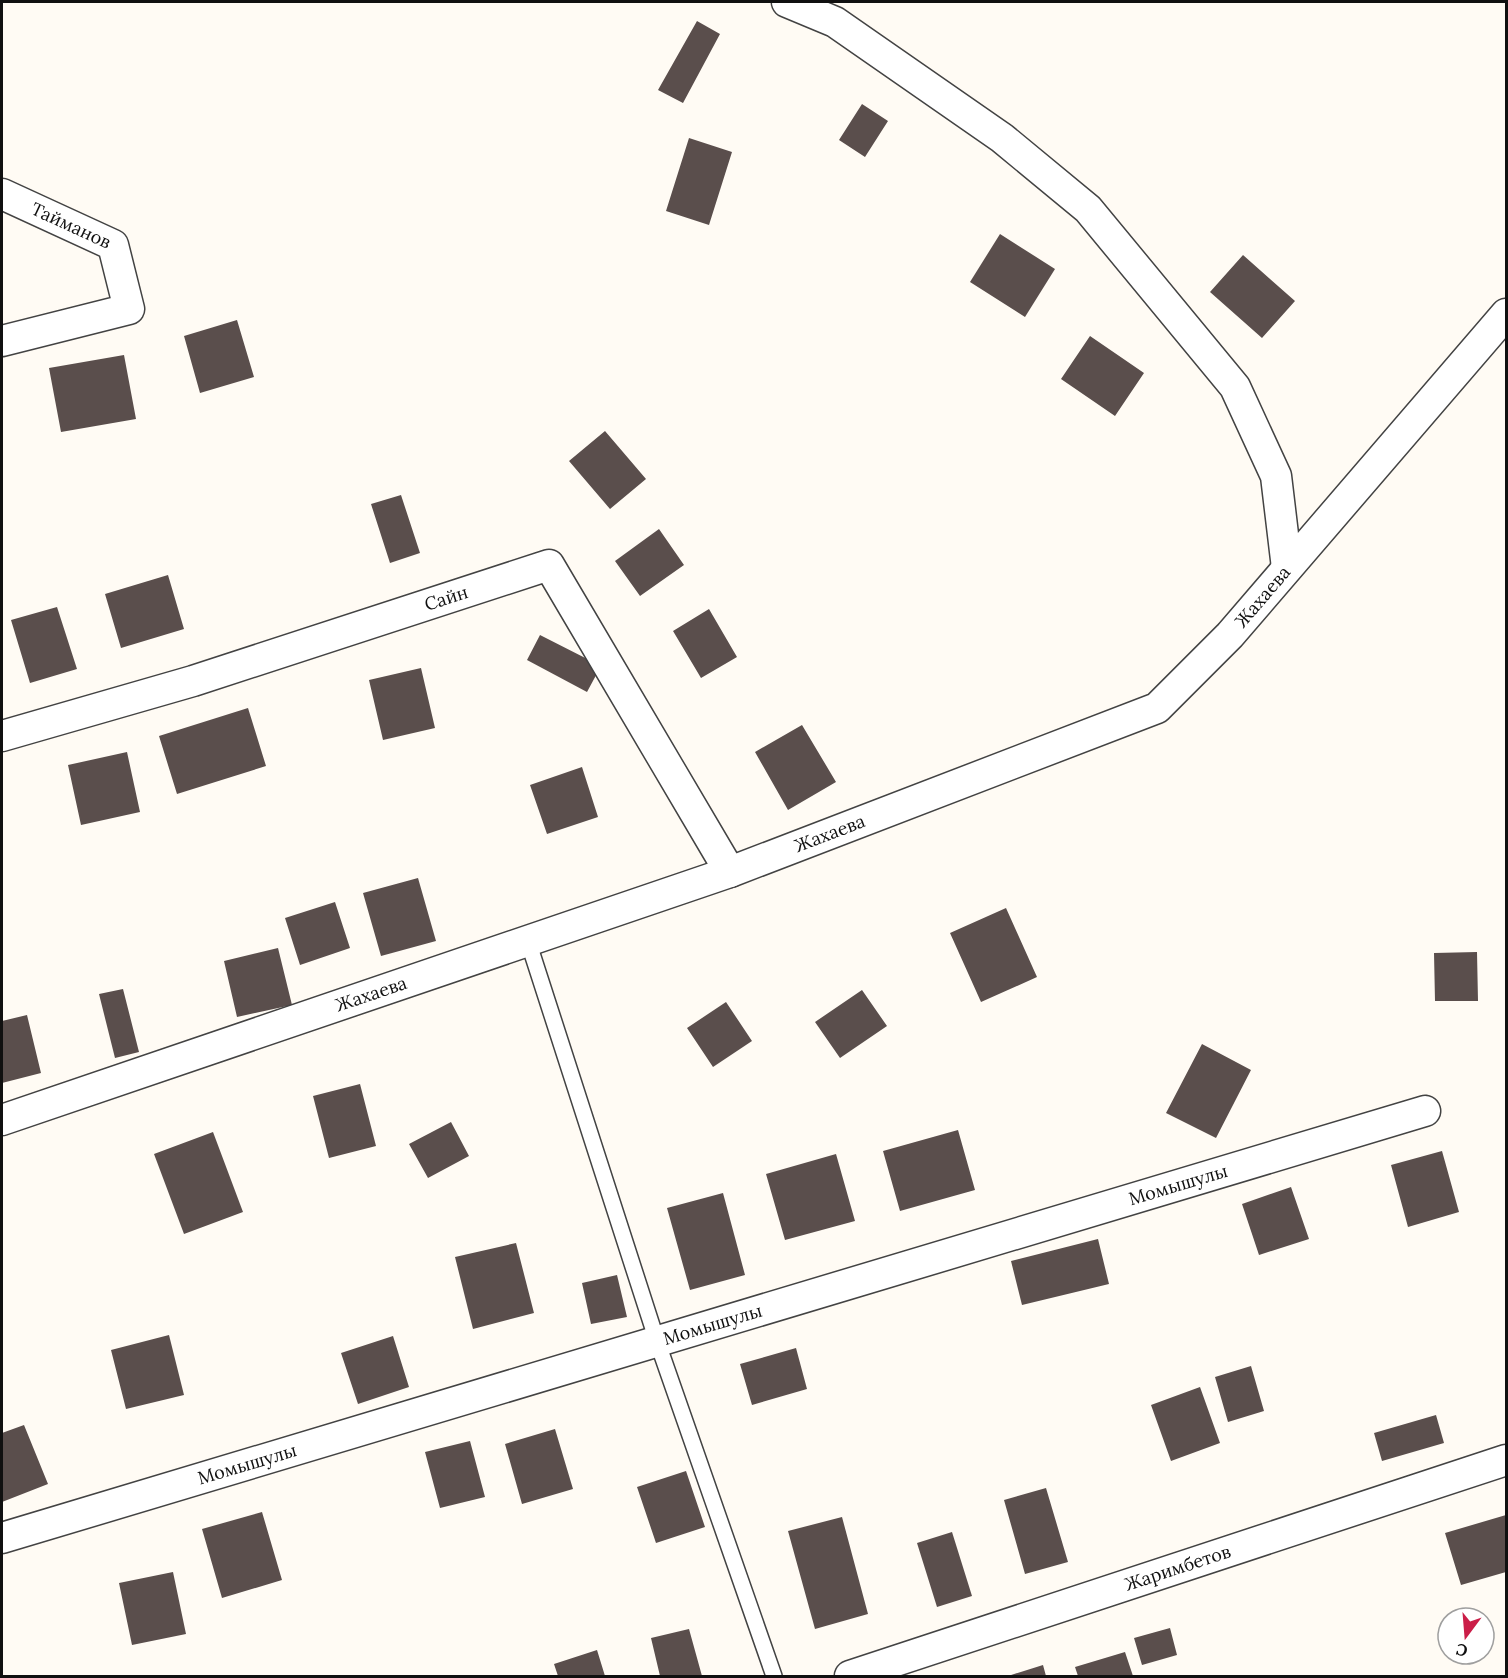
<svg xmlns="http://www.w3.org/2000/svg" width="1508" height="1678" font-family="Lora,serif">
<rect width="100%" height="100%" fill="#fffbf4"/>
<path fill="#5a4e4c" d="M697 21 720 34 683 103 658 90Z
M862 104 888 121 865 157 839 140Z
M689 138 732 152 709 225 666 211Z
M1000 234 1055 269 1025 317 970 282Z
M1243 255 1295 301 1262 338 1210 292Z
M237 320 254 377 200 393 184 336Z
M1090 336 1144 373 1115 416 1061 379Z
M124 355 136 419 61 432 49 368Z
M605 431 646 479 610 509 569 461Z
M401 495 420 553 390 563 371 504Z
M659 529 684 565 640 596 615 561Z
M168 575 184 629 121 648 105 594Z
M57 607 77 669 30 683 11 620Z
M709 609 737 657 701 678 673 631Z
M540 635 601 666 587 692 527 660Z
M421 668 435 728 383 740 369 680Z
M248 708 266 766 177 794 159 736Z
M802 725 836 782 788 810 755 752Z
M127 752 140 812 81 825 68 765Z
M582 767 598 817 547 834 530 785Z
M418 878 436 941 381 956 363 893Z
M335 902 350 948 300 965 285 918Z
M1006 908 1037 977 981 1002 950 933Z
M278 948 292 1005 237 1017 224 961Z
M1477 952 1478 1001H1435L1434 953Z
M123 989 139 1052 115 1058 99 994Z
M862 990 887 1026 840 1058 815 1022Z
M726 1002 752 1041 713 1067 687 1028Z
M27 1015 41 1073 2 1083V1021Z
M1202 1044 1251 1070 1216 1138 1166 1113Z
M360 1084 376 1146 329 1158 313 1096Z
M451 1122 469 1156 428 1178 409 1144Z
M958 1130 975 1190 900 1211 883 1151Z
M213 1132 243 1212 184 1234 154 1154Z
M1442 1151 1459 1212 1408 1227 1391 1165Z
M836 1154 855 1221 785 1240 766 1174Z
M1291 1187 1309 1239 1259 1255 1242 1204Z
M723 1193 745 1275 690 1290 667 1208Z
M1098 1239 1109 1284 1022 1305 1011 1261Z
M516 1243 534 1313 473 1329 455 1257Z
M617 1275 627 1317 591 1324 582 1283Z
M169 1335 184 1395 126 1409 111 1350Z
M393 1336 409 1387 358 1404 341 1353Z
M796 1348 807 1389 752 1405 740 1364Z
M1251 1366 1264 1411 1228 1422 1215 1377Z
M1200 1387 1220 1443 1171 1461 1151 1405Z
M1436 1415 1444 1443 1382 1461 1374 1433Z
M24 1425 48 1484 2 1502V1433Z
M555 1429 573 1489 522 1504 505 1444Z
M470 1441 485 1497 440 1508 425 1452Z
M686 1471 705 1527 656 1543 637 1487Z
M1046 1488 1068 1562 1025 1574 1004 1500Z
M262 1512 282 1580 222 1598 202 1529Z
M1506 1515V1572L1461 1585 1445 1533Z
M842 1517 868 1614 815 1629 788 1531Z
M952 1532 972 1596 937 1607 917 1543Z
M173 1572 186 1634 132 1645 119 1583Z
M1170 1628 1177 1655 1142 1665 1134 1638Z
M689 1629 702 1676H660L651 1638Z
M597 1650 605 1676H558L554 1664Z
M1125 1652 1133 1676H1078L1075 1667Z
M1043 1665 1046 1676H1008Z"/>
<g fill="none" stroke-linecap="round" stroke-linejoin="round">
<defs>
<path id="lane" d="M528 941 657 1341 774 1676"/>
<g id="street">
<path d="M787 2 835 22 1002 138 1088 209 1235 387 1276 476 1287 568"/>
<path id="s1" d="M2 194 113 245 129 309 2 341"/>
<path id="s2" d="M2 736 193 681 549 565 730 872"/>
<path id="s3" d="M2 1120 730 872 1157 708 1230 635 1506 314"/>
<path id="s4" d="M2 1538 1425 1111"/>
<path id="s5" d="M850 1676 1506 1460"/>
</g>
</defs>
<use href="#lane" stroke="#434343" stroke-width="18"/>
<use href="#street" stroke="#434343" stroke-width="33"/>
<use href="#lane" stroke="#fff" stroke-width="15"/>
<use href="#street" stroke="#fff" stroke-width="30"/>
</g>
<g text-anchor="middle" stroke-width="6" stroke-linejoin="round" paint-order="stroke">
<g font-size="18" fill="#101010" stroke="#fff">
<text dy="6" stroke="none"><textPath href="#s1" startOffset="76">Тайманов</textPath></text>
<text dy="6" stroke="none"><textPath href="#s3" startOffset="1380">Жахаева</textPath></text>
<text dy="6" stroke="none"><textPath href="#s2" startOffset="465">Сайн</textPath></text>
<text dy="6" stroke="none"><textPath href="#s3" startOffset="876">Жахаева</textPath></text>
<text dy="6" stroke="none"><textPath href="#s3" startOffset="390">Жахаева</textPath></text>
<text dy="6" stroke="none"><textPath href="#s4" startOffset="1228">Момышулы</textPath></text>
<text dy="6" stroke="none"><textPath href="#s4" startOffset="742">Момышулы</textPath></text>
<text dy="6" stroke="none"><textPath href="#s4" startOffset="256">Момышулы</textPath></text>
<text dy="6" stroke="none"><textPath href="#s5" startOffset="345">Жаримбетов</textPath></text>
</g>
</g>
<rect width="1508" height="1678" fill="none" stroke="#101010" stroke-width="6"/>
<g transform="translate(1466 1636) rotate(196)"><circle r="28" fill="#ffffff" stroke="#9f9f9f" stroke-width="1.5"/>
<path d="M0-4.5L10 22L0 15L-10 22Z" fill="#cb1e48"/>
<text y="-9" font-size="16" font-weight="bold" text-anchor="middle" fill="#101010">С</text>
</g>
</svg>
